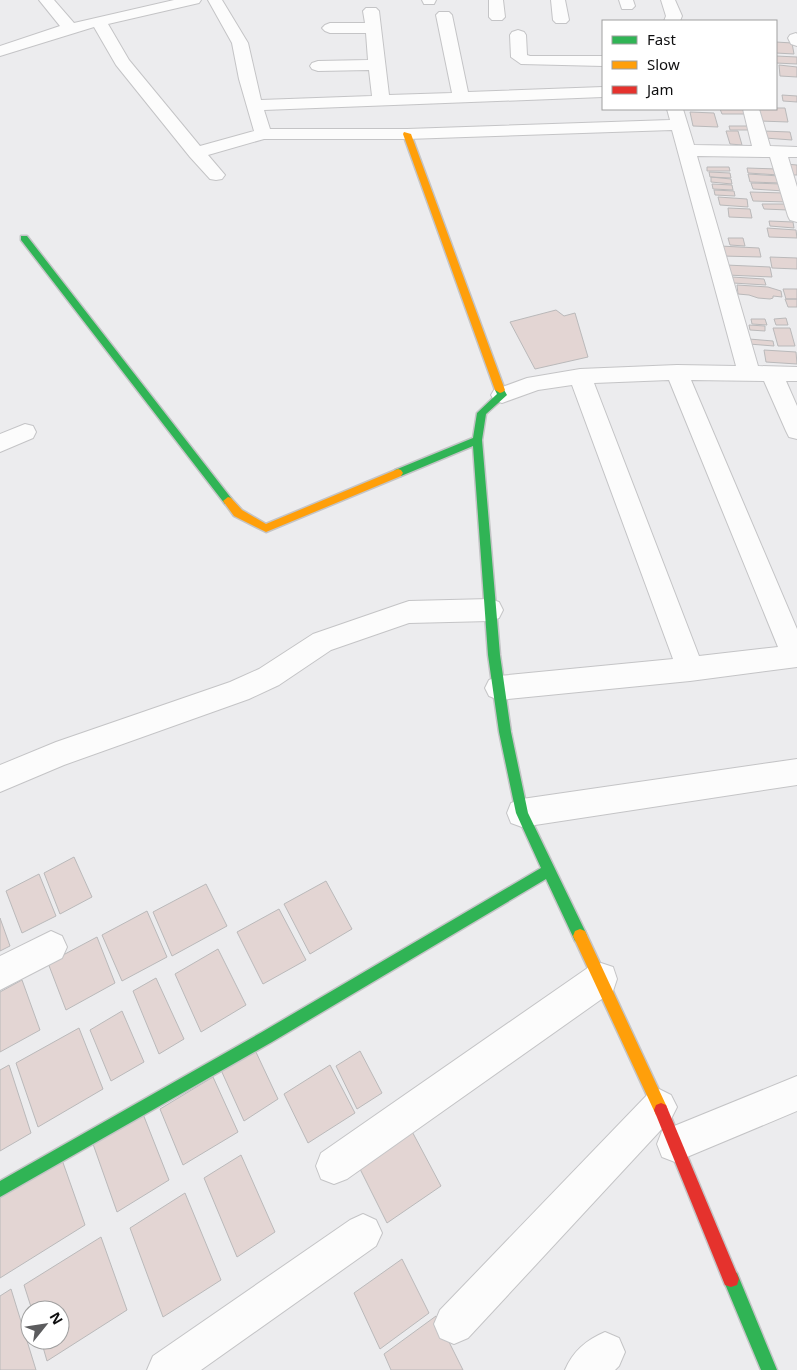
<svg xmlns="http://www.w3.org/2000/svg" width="797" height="1370" font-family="'Noto Sans',sans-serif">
<rect width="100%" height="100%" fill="#ececee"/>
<path fill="#e3d5d3" stroke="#bab9ba" d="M776 42 792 43 794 54 776 53Z
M776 56 797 57V64L776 63Z
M779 65 797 67V77L780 76Z
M782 95 797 96V102L783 101Z
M776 108H785L788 122 760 121 757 109Z
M720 109H743L745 114H722Z
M690 112 714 113 718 127 693 126Z
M729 126H750L751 130H730Z
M726 131H738L742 145 730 144Z
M763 131 790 132 792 140 765 138Z
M785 164 797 165V175H788Z
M707 167H729L730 171H707Z
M747 168 777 169 779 175 748 173Z
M709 172 730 173 731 178 710 177Z
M748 174 779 176 781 183 750 182Z
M711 177 731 179 732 184 711 182Z
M751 183 782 184 784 191 753 189Z
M712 184 732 185 733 190 713 189Z
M714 190 734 191 735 196 715 195Z
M750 192 784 193 787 202 753 201Z
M718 197 747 199 748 207 720 205Z
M762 204H786L788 210 764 209Z
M728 208 750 209 752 218 729 217Z
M769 221 793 222 794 228 770 226Z
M767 228 796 230 797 238 769 237Z
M728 238H743L745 246 730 245Z
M720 246 759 248 761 257 722 256Z
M770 257 797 258V269L772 268Z
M726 265 770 267 772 277 727 275Z
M732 277 764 279 766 285 733 283Z
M737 285 768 287 781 291 782 297 773 296V298L770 299 758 298 749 295 738 294Z
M783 289H797V299H786Z
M785 299H797V307H788Z
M556 310 564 316 575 313 588 357 535 369 510 322Z
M786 318 788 325H776L774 319Z
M751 319H765L767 325 752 324Z
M749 325 765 326V331L750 330Z
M773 328H790L795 346H778Z
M749 339 773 341 774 346 749 344Z
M764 350 796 352 797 364 766 362Z
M74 857 92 897 60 914 44 873Z
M39 874 56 916 22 933 6 891Z
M326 881 352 929 310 954 284 904Z
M206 884 227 926 172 956 153 912Z
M279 909 306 960 263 984 237 932Z
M147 911 167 957 122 981 102 935Z
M0 918 10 946 0 951Z
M97 937 115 983 66 1010 48 963Z
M218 949 246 1005 201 1032 175 974Z
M156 978 184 1039 159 1054 133 991Z
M22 980 40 1030 0 1052V992Z
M122 1011 144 1062 111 1081 90 1030Z
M79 1028 103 1089 38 1127 16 1063Z
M255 1050 278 1099 244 1121 221 1070Z
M360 1051 382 1093 357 1109 336 1066Z
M9 1065 31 1133 0 1151V1070Z
M330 1065 355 1113 308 1143 284 1094Z
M213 1077 238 1132 183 1165 160 1109Z
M143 1114 169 1180 117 1212 93 1144Z
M407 1122 441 1186 387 1223 354 1157Z
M241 1155 275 1232 237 1257 204 1178Z
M61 1157 85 1225 0 1278V1192Z
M185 1193 221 1280 163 1317 130 1228Z
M101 1237 127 1310 47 1361 41 1340H60V1310H32L24 1285Z
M402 1259 429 1313 380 1349 354 1293Z
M11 1289 36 1370H0V1296Z
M436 1316 463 1370H391L384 1354Z"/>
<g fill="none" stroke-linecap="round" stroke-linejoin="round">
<defs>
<path id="street" d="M39 0H54L74 23 174 0H201L199 3 108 24 129 60 200 146 254 131 239 79 232 43 208 0H222L248 43 261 100 372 96 369 70 318 71 312 69 310 66 312 63 318 61 368 60 366 33H330L325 31 322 28 325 25 330 23H365L363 11 366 8H376L379 11 389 95 452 93 436 15 439 12H449L452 15 468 92 603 87V97L264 110 270 129H407L670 120 667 109H683L694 145 752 146 743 109H759L770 146 797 147V157H788L797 187V222L790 220 788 216 770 157 697 156 758 366 797 367V381H786L797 406V439L789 437 786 431 764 381 691 380 797 629V667L690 681 499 700 489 696 485 688 489 680 499 676 673 659 572 385 538 390 502 403 494 400 491 395 494 390 527 378 580 369 677 365 736 366 672 130 407 139H264L208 155 225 175 222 179 216 180 210 179 190 157 116 65 94 27 0 56V46L60 26ZM669 380 778 647 699 656 594 383Z
M422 0H436L434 4H424Z
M489 0H503L505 17 502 20H492L489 17Z
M551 0H565L569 20 566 23H556L553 20Z
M619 0H633L635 6 632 9H622Z
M661 0H675L682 16 680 21H664L666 16Z
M518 30 524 32 526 35 527 55 530 56H603V66L521 64 511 57 510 35 512 32Z
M796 33 797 34V46L791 44 788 38 790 35Z
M25 424 33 426 36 432 33 438 0 452V434Z
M490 599 499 602 503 610 499 618 490 621 409 623 331 650 279 685 249 699 64 765 0 792V765L56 742 230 682 259 669 313 634 400 604 409 601Z
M797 759V785L522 827 511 823 507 813 511 803 522 799Z
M51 931 62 936 67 947 62 958 0 990V956Z
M601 963 613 967 617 979 613 991 347 1179 334 1184 321 1179 316 1166 321 1153 589 967Z
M797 1076V1111L675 1162 662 1157 657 1144 662 1131Z
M659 1089 671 1095 677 1107 671 1119 468 1338 454 1344 440 1338 434 1324 440 1310 647 1095Z
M363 1214 376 1220 382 1233 376 1246 201 1370H147L153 1356 350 1220Z
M605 1332 619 1338 625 1352 619 1366 615 1370H565C573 1351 586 1340 605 1332Z"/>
<path id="fast" d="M21 236H27L231 498 233 501 231 504H225L21 240Z
M500 387 503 388 507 395 486 414 482 440 500 655 511 732 528 813 585 931 587 936 585 941 580 943 575 941 546 879 272 1042 0 1197V1181L262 1032 541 868 516 813 499 732 488 655 473 446 401 476H395L393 473 395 470 473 438 477 413 497 394 495 390Z
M731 1271 737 1273 777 1370H761L723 1279 725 1273Z"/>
<path id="slow" d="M404 132 411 134 505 390 503 392 500 393 495 390 403 134Z
M398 469 401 470 403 473 401 476 266 532 234 516 223 501 228 497 231 498 242 510 266 524Z
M580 929 585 931 666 1105 668 1110 666 1115 661 1117 656 1115 573 936 575 931Z"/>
<path id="jam" d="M661 1103 666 1105 739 1279 737 1285 731 1287 725 1285 654 1110 656 1105Z"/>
</defs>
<use href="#street" stroke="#c4c4c6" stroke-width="2"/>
<use href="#fast" stroke="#c4c4c6" stroke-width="3"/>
<use href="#slow" stroke="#c4c4c6" stroke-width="3"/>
<use href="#jam" stroke="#c4c4c6" stroke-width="3"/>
<use href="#street" fill="#fcfcfc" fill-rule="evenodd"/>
<use href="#fast" fill="#30b455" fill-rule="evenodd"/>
<use href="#slow" fill="#ff9f0a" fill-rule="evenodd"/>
<use href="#jam" fill="#e5322d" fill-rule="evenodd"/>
</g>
<rect x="602" y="20" width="175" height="90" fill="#ffffff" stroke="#9f9f9f"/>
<rect x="612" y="36" width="25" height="8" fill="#30b455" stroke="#9f9f9f"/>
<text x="647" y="45" font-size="15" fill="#0f0f10">Fast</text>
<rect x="612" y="61" width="25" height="8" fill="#ff9f0a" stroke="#9f9f9f"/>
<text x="647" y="70" font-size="15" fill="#0f0f10">Slow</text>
<rect x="612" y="86" width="25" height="8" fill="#e5322d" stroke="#9f9f9f"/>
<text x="647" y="95" font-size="15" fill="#0f0f10">Jam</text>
<g transform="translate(45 1325) rotate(60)"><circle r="24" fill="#ffffff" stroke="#9f9f9f"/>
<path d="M0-4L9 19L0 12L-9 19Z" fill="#5c5c5e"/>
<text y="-8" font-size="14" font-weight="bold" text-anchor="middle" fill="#0f0f10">N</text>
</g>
</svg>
